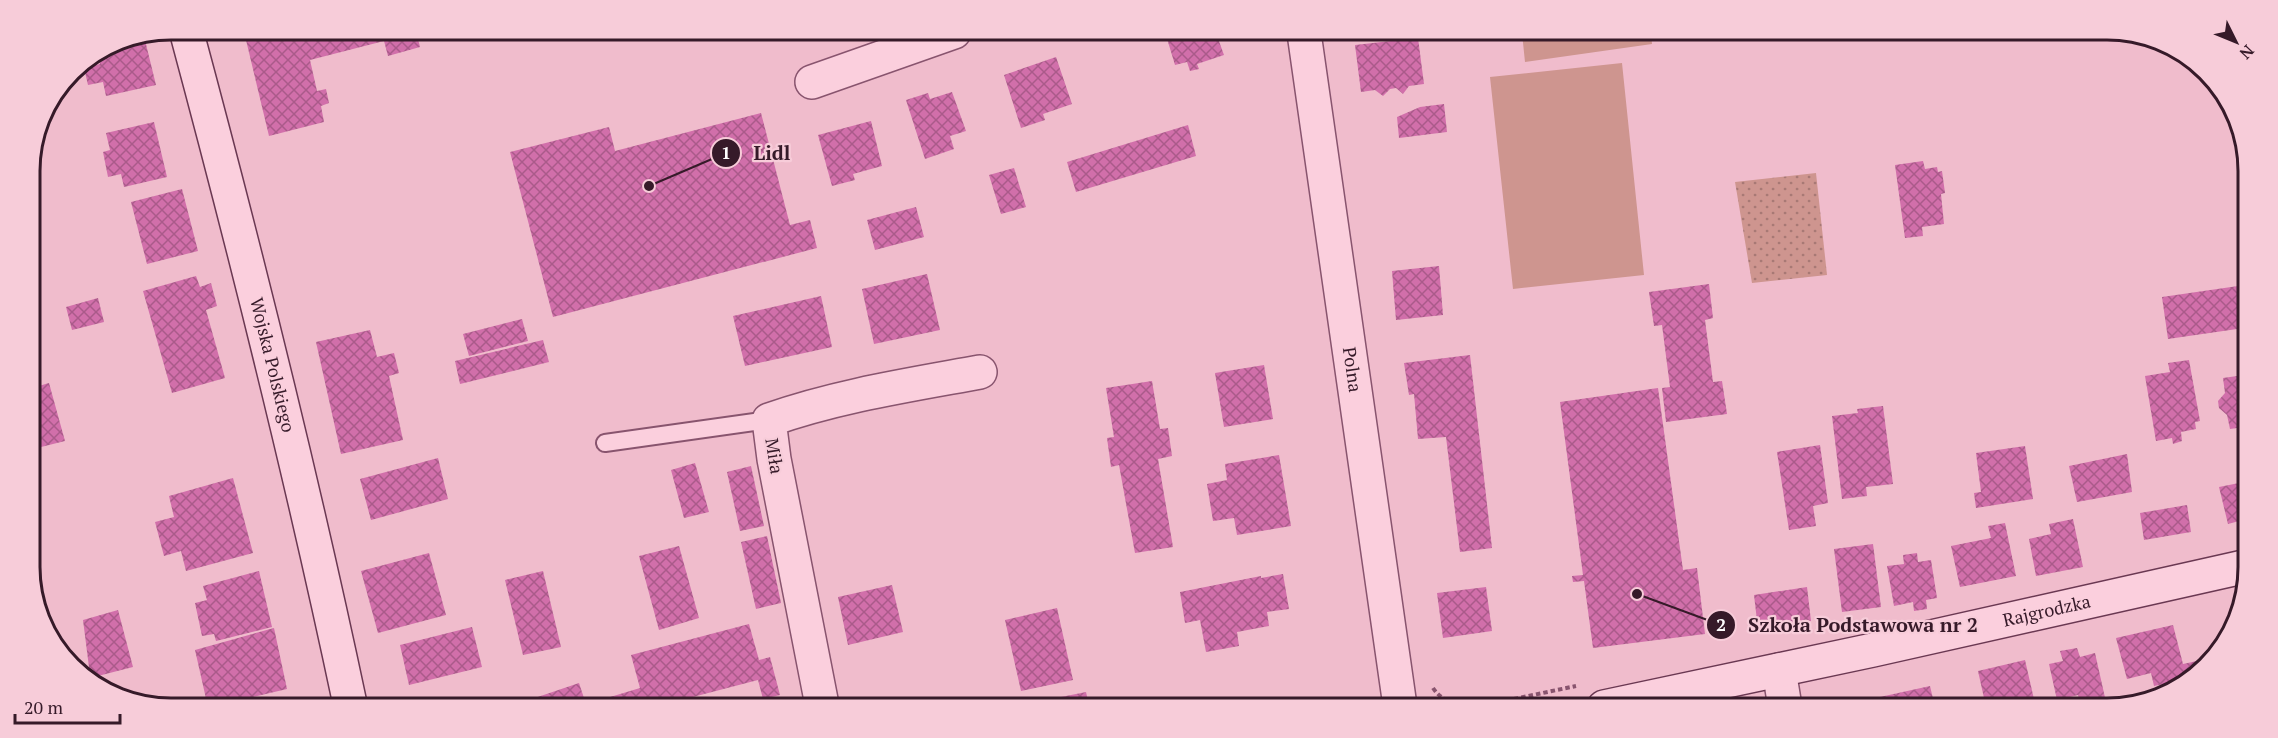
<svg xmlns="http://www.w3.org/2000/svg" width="2278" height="738" font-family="'PT Serif',serif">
<defs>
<pattern id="grass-dots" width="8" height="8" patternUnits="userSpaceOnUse" patternTransform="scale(1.5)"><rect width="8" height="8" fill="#ce958f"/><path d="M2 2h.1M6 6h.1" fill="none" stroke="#a87975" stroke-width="1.8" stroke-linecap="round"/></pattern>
<pattern id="building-cross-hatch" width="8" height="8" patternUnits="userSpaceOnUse" patternTransform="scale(1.5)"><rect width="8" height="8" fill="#d16faa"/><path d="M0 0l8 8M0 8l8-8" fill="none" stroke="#aa5a8a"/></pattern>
</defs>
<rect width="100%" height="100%" fill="#f0bccc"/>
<path fill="url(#grass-dots)" d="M1816 173 1827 275 1752 283 1735 182Z"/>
<path fill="#ce958f" d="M1522 33 1651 34 1652 44 1525 62Z
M1622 63 1644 275 1513 289 1490 77Z"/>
<path fill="url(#building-cross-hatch)" d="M272 30 416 31 420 47 388 56 384 41 310 60 317 91 326 89 329 103 321 106 324 122 269 136 246 40 273 33Z
M1165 32 1216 33 1224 55 1197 64 1199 69 1190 71 1187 62 1175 65Z
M144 36 156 85 106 96 103 82 88 85 84 68 100 64 97 54 118 41Z
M1418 38 1424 84 1409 86 1403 94 1396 88 1390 89 1383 96 1375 90 1361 92 1355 45Z
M1056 57 1072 104 1043 114 1045 120 1021 128 1004 75Z
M952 92 966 131 950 136 954 149 925 159 906 100 928 93 930 99Z
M1444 104 1447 132 1399 138 1397 117 1420 107Z
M761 113 790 225 810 220 817 248 553 317 510 152 609 127 615 151Z
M871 121 882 166 853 174 855 180 832 186 818 135Z
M154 122 167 177 124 187 121 174 108 177 103 152 110 150 106 133Z
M1188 125 1196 156 1076 192 1067 162Z
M1923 161 1925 169 1937 167 1938 172 1942 171 1945 193 1941 194 1944 224 1922 227 1923 236 1905 238 1895 165Z
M1014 168 1026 207 1001 214 989 175Z
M182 189 198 251 147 264 131 202Z
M916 207 924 237 875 250 867 220Z
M1439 266 1443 315 1396 320 1392 271Z
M927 274 940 330 874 344 862 289Z
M196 276 200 287 211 283 217 306 206 310 225 378 172 393 143 291Z
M1709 284 1713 318 1705 320 1713 382 1722 381 1727 414 1666 422 1662 388 1670 387 1662 325 1654 326 1649 292Z
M2245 285 2244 328 2168 339 2162 297Z
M821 296 832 347 745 366 733 316Z
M98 298 104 322 72 330 66 307Z
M522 319 528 341 469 356 463 334Z
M370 330 377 357 394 353 399 373 389 376 403 440 341 454 316 342Z
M31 340 40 371 31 373Z
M543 340 549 362 460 384 455 361Z
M1470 355 1492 548 1460 552 1446 437 1418 439 1414 394 1409 395 1404 363Z
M2189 360 2200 421 2195 422 2196 429 2181 432 2182 441 2173 444 2172 438 2156 441 2145 376 2170 372 2168 363Z
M1264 365 1273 419 1224 427 1215 373Z
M2244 375V427L2230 429 2227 415 2219 408 2218 401 2225 393 2223 378Z
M1152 381 1160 429 1168 428 1172 456 1158 459 1173 547 1135 553 1119 465 1111 467 1107 438 1114 437 1106 388Z
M49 383 65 441 33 449 32 388Z
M1658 388 1683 570 1697 568 1705 634 1593 648 1584 581 1573 582 1572 576 1583 575 1560 402Z
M1883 406 1893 484 1866 487 1867 496 1842 499 1832 416 1858 413 1857 409Z
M1820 445 1828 503 1813 506 1816 526 1789 530 1777 452Z
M2025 446 2033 499 1976 508 1974 493 1981 492 1976 453Z
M2127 454 2132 492 2077 502 2069 466Z
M1279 455 1291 526 1237 535 1234 518 1213 521 1207 484 1227 480 1225 464Z
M438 458 448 499 371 520 360 479Z
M695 463 709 512 684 518 671 470Z
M751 466 764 526 740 531 727 472Z
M233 478 253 553 186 571 181 551 164 556 155 522 174 517 169 496Z
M2244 482 2243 520 2228 524 2219 487Z
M2187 505 2191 532 2144 540 2140 513Z
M2073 519 2083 567 2036 576 2029 539 2051 534 2049 524Z
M2005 523 2016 576 1960 587 1951 546 1991 538 1988 526Z
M767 536 781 603 756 609 741 542Z
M1873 544 1881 607 1842 612 1834 549Z
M679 546 699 618 659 630 639 556Z
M429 553 446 615 378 633 361 571Z
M1917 553 1918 562 1931 560 1937 598 1926 600 1927 609 1914 611 1913 602 1894 606 1887 566 1904 564 1903 555Z
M259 571 272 627 216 641 214 634 202 636 195 603 207 600 203 586Z
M543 571 561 647 523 655 505 580Z
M1283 574 1289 609 1267 612 1269 626 1237 632 1239 646 1206 652 1200 620 1185 623 1180 592 1261 576V578Z
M892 585 903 632 848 645 838 597Z
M1486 587 1492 631 1443 638 1437 593Z
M1807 587 1811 621 1758 629 1754 595Z
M1057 608 1073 680 1021 691 1005 620Z
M118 610 133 667 94 677 90 675 83 620Z
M749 624 759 660 770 657 780 695 763 699 758 680 666 704H587L640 688 631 655Z
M2173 625 2183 664 2206 659 2193 678 2154 686 2151 673 2127 679 2116 638Z
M472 627 482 667 409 685 400 645Z
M274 628 287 689 228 703H207L195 650Z
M2077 648 2080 657 2095 653 2106 702 2081 707 2078 695 2057 700 2049 664 2063 661 2060 651Z
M2025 660 2036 708 1986 707 1978 671Z
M579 683 586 704H517Z
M1930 686 1935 707H1840L1839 706Z
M1086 692 1089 705H1026V704Z"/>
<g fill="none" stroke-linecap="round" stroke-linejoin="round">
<defs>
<path id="lane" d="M605 443 769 420"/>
<g id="street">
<path id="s1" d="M1304 33 1400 706"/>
<path d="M812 82 954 32"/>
<path d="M1779 670 1785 707"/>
<path d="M822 705 774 459 769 420C837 396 909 385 980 372"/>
</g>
<g id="secondary">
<path id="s2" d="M186 30C246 253 302 477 350 704"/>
<path id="s3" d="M1604 707 1873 650 2243 567"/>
</g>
</defs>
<use href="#lane" stroke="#88546e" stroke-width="20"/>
<use href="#street" stroke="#88546e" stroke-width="36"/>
<use href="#secondary" stroke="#6a3852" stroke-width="36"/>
<path stroke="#88546e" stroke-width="4" stroke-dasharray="4.5 3" stroke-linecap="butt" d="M1433 688C1447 709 1473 706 1495 703
M1496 706 1495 703 1576 686"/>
<use href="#lane" stroke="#fbcfdd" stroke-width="16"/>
<use href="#street" stroke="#fbcfdd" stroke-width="33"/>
<use href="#secondary" stroke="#fbcfdd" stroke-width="33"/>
</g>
<g text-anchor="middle" stroke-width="4.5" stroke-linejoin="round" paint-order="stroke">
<g font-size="18" fill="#361a29" stroke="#f7ccd9">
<text dy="6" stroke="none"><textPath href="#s2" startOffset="346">Wojska Polskiego</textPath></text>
<text dy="6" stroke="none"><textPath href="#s1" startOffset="340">Polna</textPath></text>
<text transform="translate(774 456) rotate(81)" y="6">Miła</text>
<text dy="6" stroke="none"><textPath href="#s3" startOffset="453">Rajgrodzka</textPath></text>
</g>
</g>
<path d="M0 0H2278V738H0ZM171 40H2107A131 131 0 0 1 2238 171V567A131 131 0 0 1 2107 698H171A131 131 0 0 1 40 567V171A131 131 0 0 1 171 40Z" fill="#f7ccd9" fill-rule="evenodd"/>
<path fill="none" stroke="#361a29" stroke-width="3" d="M171 40H2107A131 131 0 0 1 2238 171V567A131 131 0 0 1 2107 698H171A131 131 0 0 1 40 567V171A131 131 0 0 1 171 40Z"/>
<path fill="none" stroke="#361a29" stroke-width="2" d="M649 186L726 153M1637 594L1721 625"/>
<g fill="#361a29" stroke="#f7ccd9" stroke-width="2">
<circle cx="649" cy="186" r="6"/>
<circle cx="1637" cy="594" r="6"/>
<circle cx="726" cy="153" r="15"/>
<circle cx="1721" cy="625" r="15"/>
</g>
<g font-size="18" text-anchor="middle" font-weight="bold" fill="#fff">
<text x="726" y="159">1</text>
<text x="1721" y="631">2</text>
</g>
<g font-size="20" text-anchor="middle" font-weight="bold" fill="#361a29" stroke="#f7ccd9" stroke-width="4.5" stroke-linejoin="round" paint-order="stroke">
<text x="772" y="160">Lidl</text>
<text x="1863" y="632">Szkoła Podstawowa nr 2</text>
</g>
<g transform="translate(2236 42) rotate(133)" stroke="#f7ccd9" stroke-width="4.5" paint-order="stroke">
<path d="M0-4.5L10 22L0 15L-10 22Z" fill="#361a29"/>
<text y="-9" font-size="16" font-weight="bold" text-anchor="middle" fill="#361a29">N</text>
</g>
<path d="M15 714v9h105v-9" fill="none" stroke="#361a29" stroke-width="3"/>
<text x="24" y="714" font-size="18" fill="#361a29" stroke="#f7ccd9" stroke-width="4.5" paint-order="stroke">20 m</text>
</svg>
